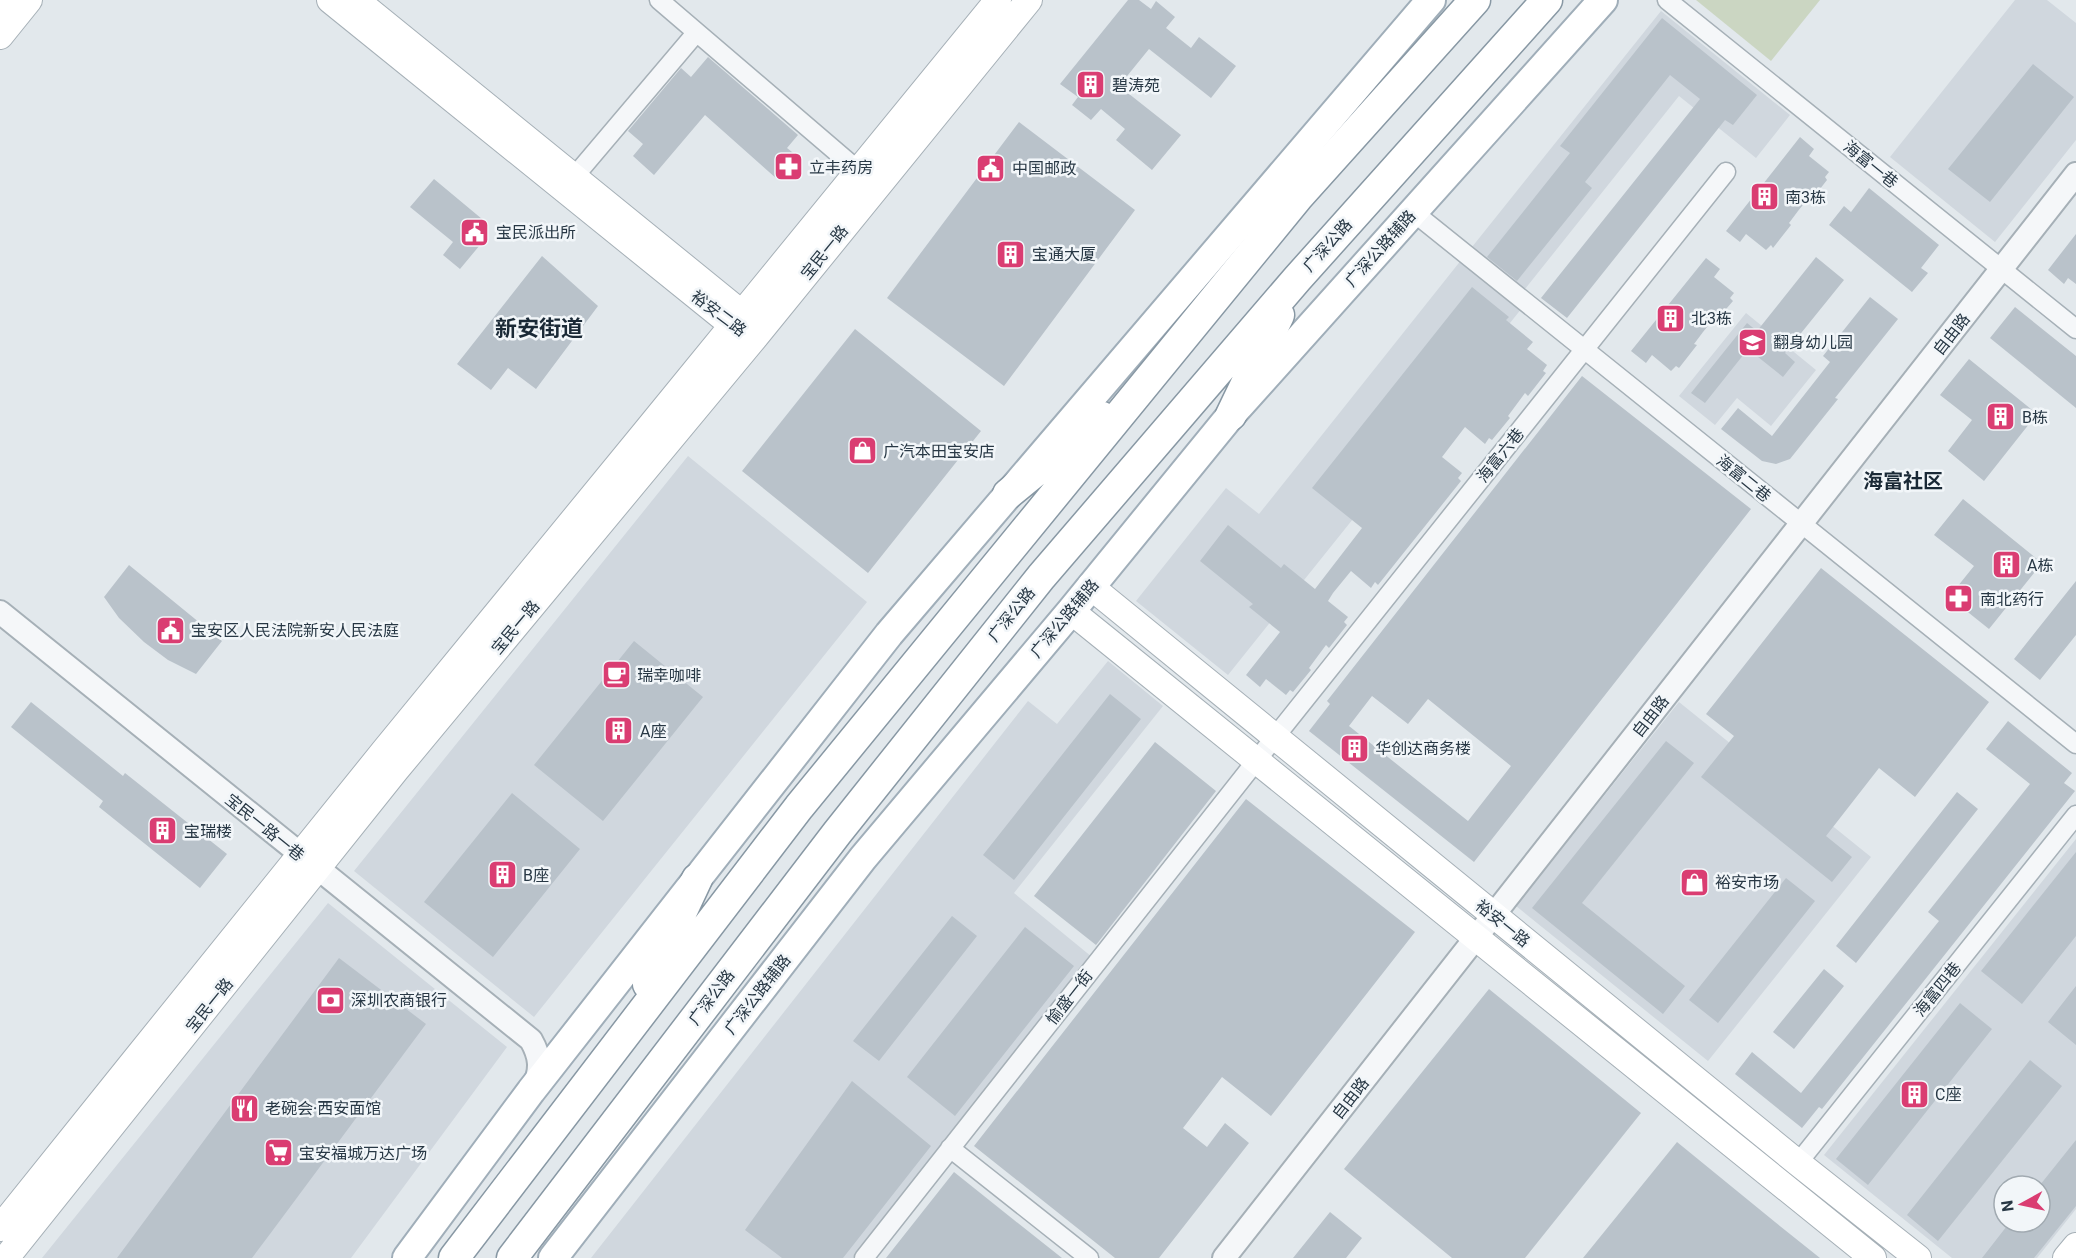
<svg xmlns="http://www.w3.org/2000/svg" width="2076" height="1258" font-family="Roboto,'Noto Sans SC',sans-serif">
<rect width="100%" height="100%" fill="#e2e8ec"/>
<path fill="#d0d7de" fill-rule="evenodd" d="M2015 0H2047L2076 23V140L1995 242 1890 157Z
M1661 11 1790 115 1756 158 1679 96 1525 289 1472 247Z
M1462 259 1522 308 1228 675 1136 601 1226 488 1259 514Z
M1746 313 1816 370 1771 426 1737 398 1715 425 1679 396Z
M688 456 867 602 534 1017 354 871Z
M1108 661 1163 706 1014 893 1092 957 853 1258H591L1028 701 1057 724Z
M1679 702 1871 857 1708 1061 1516 906Z
M2076 839V1209L2037 1258H1952L1824 1155ZM2004 1186H2040V1222H2004Z
M328 903 507 1047 351 1258H42Z"/>
<path fill="#cbd6c2" d="M1696 0H1820L1771 61Z"/>
<path fill="#b9c2ca" fill-rule="evenodd" d="M1128 0H1139L1151 9 1156 1 1175 17 1166 28 1191 48 1199 37 1236 66 1211 98 1149 49 1119 86 1181 135 1152 170 1116 140 1125 129 1101 109 1091 120 1072 105 1078 97 1060 84Z
M1662 18 1757 95 1733 125 1725 120 1567 318 1541 298 1700 99 1670 75 1585 182 1592 188 1517 281 1487 257 1570 153 1560 146Z
M708 57 798 135 787 148 797 156 777 179 705 115 654 175 633 156 643 144 628 131 681 68 691 77Z
M2033 64 2074 97 1990 202 1948 169Z
M1019 122 1135 210 1004 386 887 298Z
M1800 137 1814 149 1809 156 1829 172 1825 177 1827 180 1809 203 1806 201 1798 211 1789 223 1791 225 1773 248 1771 245 1766 250 1746 234 1740 242 1726 231Z
M434 179 482 219 485 239 460 269 443 255 453 242 410 207Z
M1869 188 1939 245 1921 268 1928 273 1912 292 1829 225 1844 206 1851 212Z
M2076 234V284L2068 278 2064 284 2048 270Z
M542 256 598 306 536 389 508 368 491 390 457 364Z
M1816 257 1844 280 1785 353 1795 362 1783 377 1748 349 1705 403 1691 393 1747 323 1757 331Z
M1706 258 1720 269 1714 277 1734 293 1730 298 1733 301 1714 323 1712 321 1703 332 1694 344 1697 345 1679 368 1676 366 1671 371 1652 355 1646 363 1631 351Z
M1472 287 1509 317 1506 320 1533 342 1527 349 1547 365 1543 371 1546 373 1528 396 1525 393 1508 416 1510 418 1492 440 1489 438 1485 444 1465 427 1442 457 1462 473 1458 478 1461 481 1378 585 1375 582 1371 588 1351 571 1333 593 1328 601 1348 617 1344 622 1347 625 1329 648 1326 645 1309 668 1311 670 1293 692 1290 690 1286 695 1266 679 1260 687 1246 675 1280 632 1249 607 1253 604 1200 561 1228 525 1281 568 1284 564 1315 589 1362 528 1312 488Z
M1870 297 1898 319 1835 398 1838 399 1790 459 1776 464 1762 461 1721 429 1738 408 1772 436 1830 362 1823 356Z
M2015 307 2076 356V408L1990 338Z
M855 329 981 431 868 573 742 471Z
M1969 359 2037 414 1984 481 1948 451 1972 420 1940 395Z
M1582 376 1751 509 1474 862 1309 731 1330 704 1327 701ZM1372 696 1408 724 1428 699 1511 766 1468 821 1349 726Z
M1963 499 2042 563 1989 629 1949 597 1974 566 1934 535Z
M129 565 222 641 196 674 168 660 144 642 119 618 104 597Z
M1821 568 1989 702 1915 797 1879 768 1826 836 1852 857 1832 882 1701 777 1734 736 1706 714Z
M2076 581V635L2040 680 2014 659Z
M634 641 703 697 603 821 534 765Z
M1110 694 1141 719 1014 880 983 855Z
M31 702 123 776 125 773 227 854 200 888 99 807 103 801 11 727Z
M2008 721 2072 773 2064 783 2075 791 1822 1109 1819 1107 1802 1128 1735 1074 1752 1052 1801 1093 1939 921 1928 912 2030 784 1986 749Z
M1666 741 1694 763 1582 903 1685 986 1663 1014 1532 908Z
M1155 742 1216 791 1096 945 1034 896Z
M1957 792 1978 809 1856 963 1836 946Z
M512 793 580 849 493 957 424 902Z
M1246 799 1415 932 1271 1116 1222 1077 1183 1128 1207 1147 1225 1123 1249 1143 1159 1258H1115L974 1146Z
M2076 852V936L2022 1004 1981 971Z
M1786 878 1815 901 1718 1023 1689 1000Z
M952 916 977 936 879 1061 853 1041Z
M1025 927 1074 966 955 1116 907 1077Z
M339 958 426 1024 270 1234 252 1258H117Z
M1824 969 1844 986 1794 1049 1773 1032Z
M2076 986V1045L2048 1022Z
M1489 989 1641 1113 1525 1258H1452L1344 1169Z
M1960 1003 1992 1029 1868 1185 1836 1159Z
M2030 1060 2062 1086 1938 1241 1907 1215Z
M852 1081 931 1146 843 1258H782L745 1230Z
M2076 1140V1206L2034 1258H1982L2010 1222H2040V1185Z
M1677 1142 1775 1222 1820 1258H1583Z
M954 1172 1014 1220 1062 1258H886Z
M1330 1212 1362 1238 1346 1258H1293Z"/>
<g fill="none" stroke-linecap="round" stroke-linejoin="round">
<defs>
<path id="minor" d="M659 0 860 172
M1667 0 2076 329
M574 177 696 33
M1412 211 2076 744
M950 1148 1089 1258
M1798 1163 2076 815
M864 1258 1275 737 1726 172"/>
<path id="tertiary" d="M0 612 531 1040C540 1056 542 1069 534 1085
M1224 1258 2076 174"/>
<path id="secondary" d="M330 0 747 337 756 336V325L356 0
M0 6 5 0
M0 36 29 0
M1090 586 1798 1163 1918 1258
M1071 611 1873 1258
M0 1228C128 1069 255 909 384 751 588 500 795 252 998 0
M6 1258 396 770 756 336 1029 0
M2066 1258 2076 1246"/>
<path id="primary" d="M407 1258 531 1091 889 634 1431 0
M553 1258 863 858 1071 611 1231 415 1603 0"/>
<path id="trunk" d="M1231 415 1279 315
M1008 494 1102 417
M648 984 697 879
M454 1258 799 807 1298 197 1475 0
M512 1258 837 833 1041 577 1297 279 1547 0"/>
</defs>
<use href="#minor" stroke="#a6b0b7" stroke-width="21"/>
<use href="#tertiary" stroke="#a6b0b7" stroke-width="26"/>
<use href="#secondary" stroke="#a6b0b7" stroke-width="28"/>
<use href="#primary" stroke="#a0aeb9" stroke-width="32"/>
<use href="#trunk" stroke="#8898a4" stroke-width="33"/>
<use href="#minor" stroke="#f5f7f9" stroke-width="18"/>
<use href="#tertiary" stroke="#f5f7f9" stroke-width="22"/>
<use href="#secondary" stroke="#fff" stroke-width="26"/>
<use href="#primary" stroke="#fff" stroke-width="28"/>
<use href="#trunk" stroke="#fff" stroke-width="30"/>
</g>
<defs>
<symbol id="building-square" viewBox="-11 -11 22 22"><rect x="-9" y="-9" width="18" height="18" rx="4" fill="#da3d72" stroke="#f2f6f9"/><path d="M-4-6H4V6H1V3H-1V6H-4ZM-2.5-4.3h1.7v1.8h-1.7ZM.8-4.3h1.7v1.8H.8ZM-2.5-1h1.7V.8h-1.7ZM.8-1h1.7V.8H.8Z" fill="#fff"/></symbol>
<symbol id="pharmacy-square" viewBox="-11 -11 22 22"><rect x="-9" y="-9" width="18" height="18" rx="4" fill="#da3d72" stroke="#f2f6f9"/><path d="M-2-6h4v4h4v4h-4v4h-4v-4h-4v-4h4Z" fill="#fff"/></symbol>
<symbol id="civic-square" viewBox="-11 -11 22 22"><rect x="-9" y="-9" width="18" height="18" rx="4" fill="#da3d72" stroke="#f2f6f9"/><path d="M-.6-6.5H3V-4.5H.6V-3L4-1V1h2V6H-6V1h2V-1L-.6-3ZM-1.2 2.5V6h2.4V2.5Z" fill="#fff"/></symbol>
<symbol id="school-square" viewBox="-11 -11 22 22"><rect x="-9" y="-9" width="18" height="18" rx="4" fill="#da3d72" stroke="#f2f6f9"/><path d="M0-5L7-2L0 1L-7-2ZM-4 1L0 2.5L4 1V4Q0 6-4 4Z" fill="#fff"/></symbol>
<symbol id="shop-square" viewBox="-11 -11 22 22"><rect x="-9" y="-9" width="18" height="18" rx="4" fill="#da3d72" stroke="#f2f6f9"/><path d="M-5-2.5h2.3a2.7 3.5 0 0 1 5.4 0H5L5.5 6h-11ZM-1.5-2.5h3a1.5 2.3 0 0 0-3 0Z" fill="#fff"/></symbol>
<symbol id="cafe-square" viewBox="-11 -11 22 22"><rect x="-9" y="-9" width="18" height="18" rx="4" fill="#da3d72" stroke="#f2f6f9"/><path d="M-5.5-4.5H6V0H3Q3 3.5 0 3.5H-2.5Q-5.5 3.5-5.5 0ZM3-3.2v2h1.7v-2ZM-6 4.5H4V6H-6Z" fill="#fff"/></symbol>
<symbol id="bank-square" viewBox="-11 -11 22 22"><rect x="-9" y="-9" width="18" height="18" rx="4" fill="#da3d72" stroke="#f2f6f9"/><path d="M-6-4H6V4H-6ZM0-2.3a2.3 2.3 0 1 0 0 4.6a2.3 2.3 0 1 0 0-4.6Z" fill="#fff"/></symbol>
<symbol id="restaurant-square" viewBox="-11 -11 22 22"><rect x="-9" y="-9" width="18" height="18" rx="4" fill="#da3d72" stroke="#f2f6f9"/><path d="M-5-6h1v4h1v-4h1v4h1v-4h1v5L-1.5 .5V6h-2V.5L-5-1ZM5-6V6H3V1.5H1.5Q1.5-4 5-6Z" fill="#fff"/></symbol>
<symbol id="supermarket-square" viewBox="-11 -11 22 22"><rect x="-9" y="-9" width="18" height="18" rx="4" fill="#da3d72" stroke="#f2f6f9"/><path d="M-6-5.5h2.5l.6 2H6L4.5 2H-2.5L-4.4-4H-6ZM-1.5 3.2a1.3 1.3 0 1 0 .1 0ZM3 3.2a1.3 1.3 0 1 0 .1 0Z" fill="#fff"/></symbol>
</defs>
<g fill-rule="evenodd">
<use href="#building-square" x="1074" y="68" width="33" height="33"/>
<use href="#pharmacy-square" x="772" y="150" width="33" height="33"/>
<use href="#civic-square" x="974" y="152" width="33" height="33"/>
<use href="#building-square" x="1748" y="180" width="33" height="33"/>
<use href="#civic-square" x="458" y="216" width="33" height="33"/>
<use href="#building-square" x="994" y="238" width="33" height="33"/>
<use href="#building-square" x="1654" y="302" width="33" height="33"/>
<use href="#school-square" x="1736" y="326" width="33" height="33"/>
<use href="#building-square" x="1984" y="400" width="33" height="33"/>
<use href="#shop-square" x="846" y="434" width="33" height="33"/>
<use href="#building-square" x="1990" y="548" width="33" height="33"/>
<use href="#pharmacy-square" x="1942" y="582" width="33" height="33"/>
<use href="#civic-square" x="154" y="614" width="33" height="33"/>
<use href="#cafe-square" x="600" y="658" width="33" height="33"/>
<use href="#building-square" x="602" y="714" width="33" height="33"/>
<use href="#building-square" x="1338" y="732" width="33" height="33"/>
<use href="#building-square" x="146" y="814" width="33" height="33"/>
<use href="#building-square" x="486" y="858" width="33" height="33"/>
<use href="#shop-square" x="1678" y="866" width="33" height="33"/>
<use href="#bank-square" x="314" y="984" width="33" height="33"/>
<use href="#building-square" x="1898" y="1078" width="33" height="33"/>
<use href="#restaurant-square" x="228" y="1092" width="33" height="33"/>
<use href="#supermarket-square" x="262" y="1136" width="33" height="33"/>
</g>
<g text-anchor="middle" stroke-width="5" stroke-linejoin="round" paint-order="stroke">
<g font-size="16" fill="#283845" stroke="#f2f6f9" text-anchor="start">
<text x="1112" y="91">碧涛苑</text>
<text x="809" y="173">立丰药房</text>
<text x="1012" y="174">中国邮政</text>
<text x="1785" y="203">南3栋</text>
<text x="496" y="238">宝民派出所</text>
<text x="1032" y="260">宝通大厦</text>
<text x="1691" y="324">北3栋</text>
<text x="1773" y="348">翻身幼儿园</text>
<text x="2022" y="423">B栋</text>
<text x="883" y="457">广汽本田宝安店</text>
<text x="2027" y="571">A栋</text>
<text x="1980" y="605">南北药行</text>
<text x="191" y="636">宝安区人民法院新安人民法庭</text>
<text x="637" y="681">瑞幸咖啡</text>
<text x="640" y="737">A座</text>
<text x="1375" y="754">华创达商务楼</text>
<text x="184" y="837">宝瑞楼</text>
<text x="523" y="881">B座</text>
<text x="1715" y="888">裕安市场</text>
<text x="351" y="1006">深圳农商银行</text>
<text x="1935" y="1100">C座</text>
<text x="265" y="1114">老碗会·西安面馆</text>
<text x="299" y="1159">宝安福城万达广场</text>
</g>
<g font-size="16" fill="#283845" stroke="#f2f6f9">
<text transform="translate(1871 164) rotate(39)" y="6">海富一巷</text>
<text transform="translate(1327 245) rotate(-48)" y="6">广深公路</text>
<text transform="translate(1380 248) rotate(-48)" y="6">广深公路辅路</text>
<text transform="translate(824 252) rotate(-51)" y="6">宝民一路</text>
<text transform="translate(719 313) rotate(37)" y="6">裕安二路</text>
<text transform="translate(1951 334) rotate(-52)" y="6">自由路</text>
<text transform="translate(1500 455) rotate(-51)" y="6">海富六巷</text>
<text transform="translate(1744 478) rotate(39)" y="6">海富二巷</text>
<text transform="translate(1011 614) rotate(-51)" y="6">广深公路</text>
<text transform="translate(1064 618) rotate(-50)" y="6">广深公路辅路</text>
<text transform="translate(515 627) rotate(-50)" y="6">宝民一路</text>
<text transform="translate(1650 716) rotate(-52)" y="6">自由路</text>
<text transform="translate(265 827) rotate(39)" y="6">宝民一路一巷</text>
<text transform="translate(1503 923) rotate(39)" y="6">裕安一路</text>
<text transform="translate(1937 989) rotate(-51)" y="6">海富四巷</text>
<text transform="translate(757 994) rotate(-52)" y="6">广深公路辅路</text>
<text transform="translate(711 997) rotate(-53)" y="6">广深公路</text>
<text transform="translate(1069 997) rotate(-52)" y="6">愉盛一街</text>
<text transform="translate(209 1005) rotate(-51)" y="6">宝民一路</text>
<text transform="translate(1350 1098) rotate(-52)" y="6">自由路</text>
</g>
<g font-size="20" font-weight="bold" fill="#1a2936" stroke="#f2f6f9">
<text x="1903" y="488">海富社区</text>
</g>
<g font-size="22" font-weight="bold" fill="#1a2936" stroke="#f2f6f9">
<text x="539" y="336">新安街道</text>
</g>
</g>
<g transform="translate(2022 1204) rotate(262)"><circle r="28" fill="#f2f6f9" stroke="#a1aab1" stroke-width="1.5"/>
<path d="M0-4.5L10 22L0 15L-10 22Z" fill="#da3d72"/>
<text y="-9" font-size="16" font-weight="bold" text-anchor="middle" fill="#283845">N</text>
</g>
</svg>
